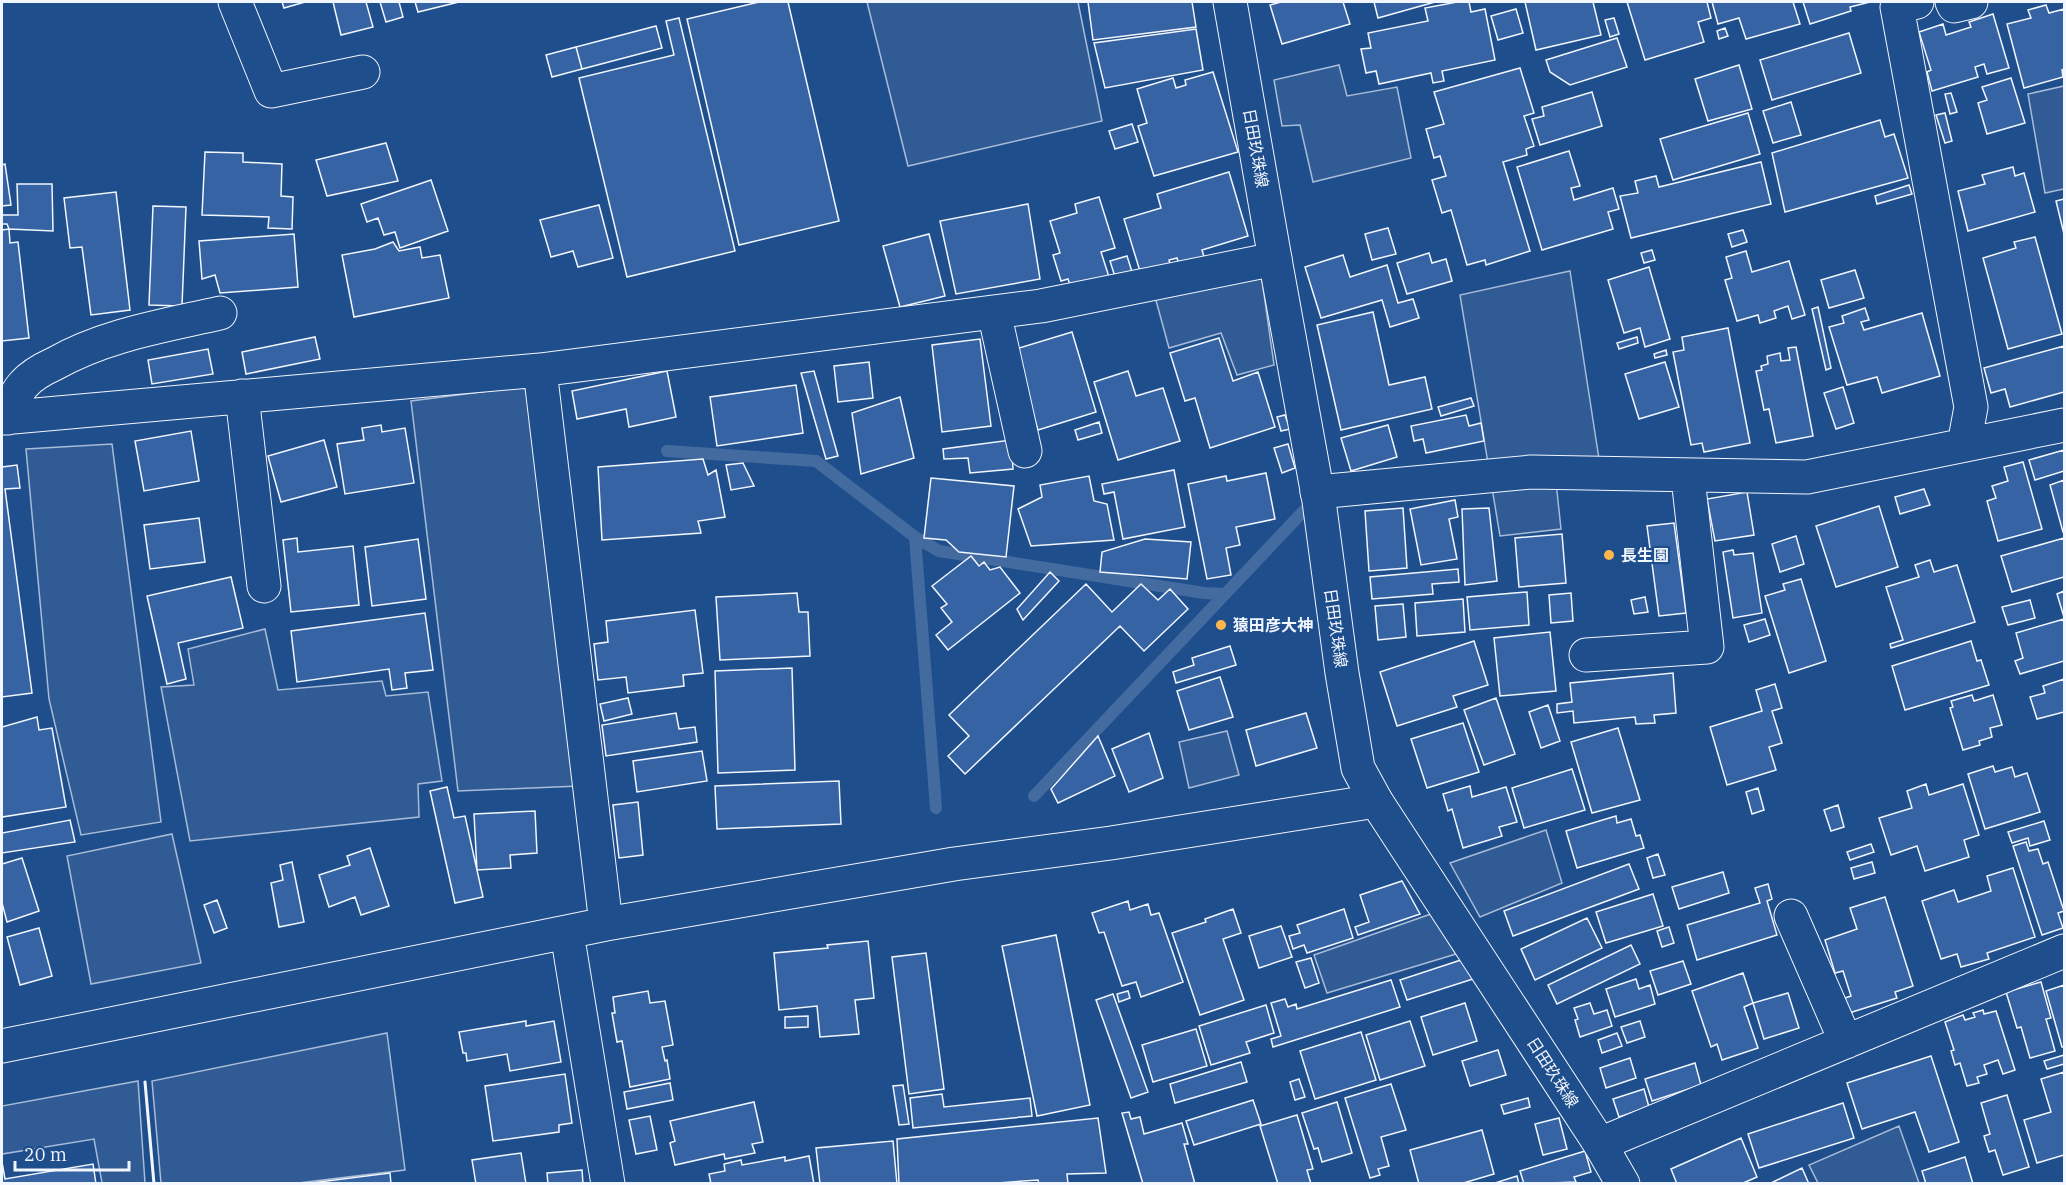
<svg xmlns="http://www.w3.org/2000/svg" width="2066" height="1185" font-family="'IBM Plex Serif','Noto Sans JP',serif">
<rect width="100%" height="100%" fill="#1f4e8c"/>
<path fill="#305b95" stroke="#a8bbd7" stroke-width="1.5" d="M867 2H1078L1102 121 908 166Z
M1339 65 1347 96 1397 87 1411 158 1313 182 1300 125 1282 126 1274 80Z
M2064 86V189L2045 193 2028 94Z
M1570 271 1599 459 1488 463 1460 295Z
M1261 273 1274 365 1237 375 1221 333 1169 348 1154 293Z
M527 386 579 786 458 791 411 401Z
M112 444 161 822 81 835 49 699 26 449Z
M1556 482 1561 529 1500 536 1492 488Z
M265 629 278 690 382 681 386 696 428 692 442 781 418 784 419 817 190 841 161 687 194 685 188 649Z
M1227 731 1239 775 1189 788 1179 742Z
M1546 830 1562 883 1480 917 1450 863Z
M172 834 201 963 91 984 67 856Z
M1431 914 1456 954 1327 993 1314 955Z
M387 1033 405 1170 290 1184 161 1183 152 1081Z
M138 1081 145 1183H102L94 1139 2 1154V1106Z
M1899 1126 1919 1183H1818L1809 1165Z"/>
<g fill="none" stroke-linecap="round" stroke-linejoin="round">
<path stroke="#446ba0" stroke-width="12" d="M667 451 816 461 915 537 936 808
M915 537 939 551 1204 593 1225 594
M1034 796 1314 500"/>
</g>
<path fill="#3563a3" stroke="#f2f6ff" stroke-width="1.5" d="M282 2H305L284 8Z
M333 2H366L373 27 341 35Z
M380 2H399L403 17 386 22Z
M415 2H459L418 12Z
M759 2H788L839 221 739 245 687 19Z
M1088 2H1192L1196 27 1093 40Z
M1281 2H1343L1350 24 1282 44 1270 5Z
M1374 2H1435L1378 18Z
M1457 2H1469L1471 12 1485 9 1495 60 1442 71 1444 81 1433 83 1431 73 1379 84 1376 71 1366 73 1361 49 1371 48 1368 33 1428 21 1425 8Z
M1525 2H1593L1601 35 1536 50Z
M1627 2H1707L1711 18 1698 22 1704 42 1645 60Z
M1712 2H1794H1793L1800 24 1746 39 1739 18 1718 24Z
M1803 2H1870L1850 7 1851 11 1810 24Z
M2046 5 2049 13 2064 9V69L2062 70 2063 77 2024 88 2007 24 2031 18 2028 10Z
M1516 9 1523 33 1498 40 1491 16Z
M1993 14 2009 68 1987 74 1984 64 1975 67 1978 77 1932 91 1927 72 1931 70 1919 32 1943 24 1946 35 1971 27 1969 22Z
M679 18 735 251 627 277 579 78 674 55 666 21Z
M1614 18 1619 34 1610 37 1605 20Z
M656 26 662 48 582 69 576 47Z
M1725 28 1728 36 1719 39 1717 31Z
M1196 29 1203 70 1105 88 1094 43Z
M1849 33 1861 73 1772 100 1760 60Z
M1617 38 1627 67 1570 85 1550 72 1546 60Z
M576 47 582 69 552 77 546 55Z
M1739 65 1752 109 1708 121 1695 79Z
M1520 68 1534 113 1524 116 1534 146 1526 149 1527 155 1503 162 1530 251 1486 265 1485 260 1467 265 1451 210 1442 213 1432 180 1446 176 1440 156 1434 158 1426 129 1444 124 1434 92Z
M1213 72 1238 152 1154 176 1138 126 1147 123 1137 89 1173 78 1176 88 1186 85 1185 80Z
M2011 78 2025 123 1987 134 1978 103 1987 100 1982 87Z
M1592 92 1602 126 1540 145 1532 119 1544 116 1542 107Z
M1951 93 1957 112 1950 114 1945 94Z
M1791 102 1801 135 1773 143 1763 111Z
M1748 113 1760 154 1673 180 1660 139Z
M1945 113 1952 141 1945 143 1936 115Z
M1880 120 1885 137 1894 134 1908 178 1785 212 1772 153Z
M1132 124 1138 142 1115 149 1109 131Z
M386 143 398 181 327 196 316 160Z
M1569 151 1580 186 1571 188 1574 200 1613 188 1619 209 1608 212 1613 229 1542 250 1517 167Z
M205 152 243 153V162L282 164 281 196 293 197 292 229 268 228 269 217 202 215Z
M1761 162 1771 204 1631 238 1620 196 1638 193 1635 181 1656 176 1659 187Z
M5 164 11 205 2 206V165Z
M2013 167 2015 176 2024 173 2035 212 1968 231 1958 191 1985 184 1982 175Z
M1229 172 1248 236 1202 250 1205 260 1180 268 1177 258 1169 260 1172 272 1143 281 1124 219 1161 208 1157 194Z
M431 180 448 231 400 248 395 232 384 235 378 218 367 222 361 204Z
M17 184H52L53 231 9 229 7 224H2V215H18Z
M1909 185 1912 194 1877 204 1875 196Z
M116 192 130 310 91 315 82 247 70 248 64 198Z
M1099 197 1115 248 1101 252 1111 283 1071 288 1068 279 1061 281 1053 255 1060 253 1050 221 1077 213 1075 204Z
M2064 199V234L2056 201Z
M1028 204 1040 279 956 294 940 221Z
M599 205 613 258 578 267 573 251 551 257 540 220Z
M153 206 186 207 182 306 149 305Z
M1388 228 1396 254 1372 260 1365 234Z
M9 229 10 243 18 242 29 338 2 341V230Z
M1743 230 1747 242 1732 247 1728 234Z
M294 234 298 287 220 293 215 275 202 279 199 241Z
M929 234 945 296 900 307 883 246Z
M2035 237 2062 334 2008 349 1983 258 2016 248 2014 242Z
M393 242 399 251 420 247 422 258 440 255 449 298 354 317 342 255 375 249Z
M1652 250 1655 260 1644 263 1641 253Z
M1746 251 1752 272 1789 261 1805 315 1792 319 1788 306 1774 311 1776 318 1760 323 1758 315 1737 321 1725 280 1732 278 1726 257Z
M1429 253 1432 263 1446 259 1452 281 1407 294 1397 263Z
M1343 255 1350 277 1387 265 1398 303 1413 299 1419 318 1390 327 1382 300 1321 318 1305 267Z
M1127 256 1134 278 1117 283 1110 261Z
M1649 267 1670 339 1645 347 1640 328 1624 333 1608 280Z
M1855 270 1864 298 1829 308 1821 280Z
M1818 307 1831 368 1826 370 1812 309Z
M1865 308 1869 320 1861 322 1864 330 1922 313 1940 376 1882 393 1877 377 1847 385 1829 327 1844 323 1842 316Z
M1373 312 1389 385 1425 377 1432 409 1341 430 1317 325Z
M1728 328 1750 443 1704 452 1702 443 1691 445 1673 352 1684 350 1682 337Z
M1072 332 1096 412 1038 430 1013 350Z
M315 337 320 359 246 374 242 352Z
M1637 337 1638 343 1619 349 1617 343Z
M1219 338 1233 381 1258 372 1275 427 1210 448 1195 398 1185 401 1170 353Z
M980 339 991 426 942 432 932 345Z
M2064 346V392L2010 407 2005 389 1991 393 1984 368Z
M1796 347 1813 436 1776 443 1769 409 1764 410 1756 371 1762 370 1761 366 1768 364 1767 356 1780 353 1781 361 1790 360 1788 348Z
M208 349 213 374 152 384 148 360Z
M1666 350 1667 355 1655 358 1654 354Z
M869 362 873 398 838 402 834 366Z
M1665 362 1679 407 1639 419 1625 374Z
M667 371 676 417 629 427 626 409 577 419 572 391Z
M814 371 838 456 826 459 801 373Z
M1128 371 1136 396 1163 388 1180 441 1118 460 1094 382Z
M796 385 803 433 717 446 710 397Z
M1843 387 1854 423 1836 429 1824 393Z
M900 397 914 458 861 474 852 413Z
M1471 398 1474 406 1441 416 1438 407Z
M1285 415 1290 429 1281 431 1277 417Z
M1466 415 1469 426 1481 423 1484 441 1426 453 1423 439 1414 441 1411 426Z
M1099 422 1102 433 1078 440 1075 430Z
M381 425 382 432 405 428 414 483 345 494 337 444 364 440 362 428Z
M1388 425 1397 457 1351 471 1341 438Z
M191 431 199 481 144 491 135 441Z
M324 440 337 487 281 502 268 456Z
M1011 440 1013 469 970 473 968 458 944 459 943 449Z
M1288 444 1295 468 1282 473 1274 448Z
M2064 450V471L2035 480 2029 460Z
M703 459 708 475 716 470 725 517 698 521 701 533 602 540 598 467Z
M2023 462 2042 529 1998 541 1987 501 1996 498 1992 486 2008 481 2004 467Z
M743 463 754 486 731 490 726 465Z
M17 465 20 488 5 489 32 693 2 697V467Z
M1174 470 1185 527 1123 539 1114 492 1104 494 1102 484Z
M1266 473 1275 519 1236 527 1240 545 1226 548 1231 575 1207 579 1188 484 1226 476 1227 481Z
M1089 476 1094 501 1107 504 1114 540 1031 546 1018 509 1042 497 1040 485Z
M931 478 1014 486 1006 557 959 552 946 540 924 538Z
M2064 480V532H2063L2050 485Z
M1924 489 1930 505 1900 514 1895 497Z
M1747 492 1754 535 1715 541 1707 499Z
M1455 500 1458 517 1449 519 1457 559 1421 565 1410 509Z
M1879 506 1898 567 1836 587 1816 526Z
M1403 508 1407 568 1369 571 1365 511Z
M1489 508 1497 581 1465 585 1462 509Z
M199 518 205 562 150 569 144 525Z
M1674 523 1686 613 1659 616 1647 526Z
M1562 534 1566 583 1519 587 1515 538Z
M1796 536 1804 564 1780 572 1772 544Z
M297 538 298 552 353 546 359 605 291 612 283 540Z
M2064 538V577L2012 592 2001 556Z
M418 539 426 599 372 606 365 547Z
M1145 539 1191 542 1187 579 1100 572 1102 552Z
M1733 550 1734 555 1753 553 1762 613 1733 618 1723 552Z
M971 556 979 566 984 562 990 570 1000 567 1020 593 948 650 936 635 952 622 941 608 947 604 932 586Z
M1930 560 1934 572 1957 565 1975 622 1891 648 1890 644 1903 640 1886 587 1919 577 1915 565Z
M1458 569 1459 582 1432 584 1433 594 1372 599 1370 577Z
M1050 572 1059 581 1023 620 1017 609Z
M231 577 243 628 178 643 186 679 167 684 147 596Z
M1801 579 1826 661 1789 673 1765 596 1785 590 1783 584Z
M1086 584 1112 612 1141 584 1158 600 1170 589 1188 609 1144 651 1120 626 965 774 948 756 969 736 949 715Z
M2064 591V617L2057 594Z
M1527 592 1529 625 1470 630 1467 597Z
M797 593 799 612H808L810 656 720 660 716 597Z
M1571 593 1573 621 1551 623 1549 595Z
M1645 597 1648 612 1634 614 1631 600Z
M1463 599 1465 632 1417 636 1415 603Z
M2030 600 2035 618 2008 625 2002 607Z
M1403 604 1406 637 1378 640 1375 606Z
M695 610 703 673 683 675 684 686 628 693 626 677 598 680 594 644 608 642 606 621Z
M425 613 433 670 405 673 407 688 392 690 389 669 297 682 291 631Z
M1765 619 1770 635 1749 642 1744 625Z
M2064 619V661L2020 674 2015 661 2023 658 2016 633Z
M1550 632 1556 691 1500 696 1494 638Z
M1474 641 1488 685 1453 696 1457 707 1397 726 1380 672Z
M1971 641 1977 661 1981 660 1989 685 1905 710 1892 666Z
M1230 646 1236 665 1176 683 1173 672 1194 665 1192 658Z
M792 668 795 770 718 773 715 671Z
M1673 673 1676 713 1654 715 1655 723 1636 724 1635 717 1574 723 1573 711 1557 713V704L1572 702 1570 683Z
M1220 677 1233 717 1189 730 1177 691Z
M2064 679V712L2037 719 2030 697 2045 693 2043 686Z
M1775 684 1782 708 1772 711 1782 743 1769 747 1776 770 1727 785 1710 727 1762 711 1756 690Z
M1972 695 1974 701 1993 695 2002 725 1990 728 1992 737 1979 741 1980 745 1963 750 1950 708 1953 707 1951 701Z
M628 698 632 714 604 721 600 704Z
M1496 698 1515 754 1484 765 1464 710Z
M1548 705 1560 741 1541 748 1529 712Z
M676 713 679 729 695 727 697 742 606 756 602 725Z
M1306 713 1317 748 1256 766 1246 730Z
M37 717 39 730 52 728 66 807 2 817V727Z
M1463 723 1479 772 1427 788 1411 739Z
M1618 728 1640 800 1592 813 1571 742Z
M1149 733 1163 778 1129 792 1112 749Z
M1098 736 1115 776 1058 803 1051 789Z
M702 751 707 781 637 792 633 761Z
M1993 766 1995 772 2012 767 2015 777 2027 773 2040 812 1985 829 1968 774Z
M1572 769 1585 810 1524 828 1512 788Z
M839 781 841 824 717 829 715 786Z
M1926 784 1929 795 1963 784 1979 835 1964 840 1969 857 1925 871 1917 846 1891 855 1879 818 1912 808 1907 791Z
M1470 786 1472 797 1506 787 1517 822 1499 827 1502 836 1463 848 1452 809 1448 811 1443 794Z
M447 787 454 818 465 816 483 897 455 903 430 791Z
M1758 788 1764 810 1752 814 1746 792Z
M638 802 643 855 619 858 613 805Z
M1838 805 1844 827 1831 831 1824 810Z
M535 811 537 853 510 855 511 868 477 870 474 814Z
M1616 816 1617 823 1631 819 1636 836 1640 835 1644 848 1577 868 1566 831Z
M70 820 75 842 2 853V833Z
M2044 821 2050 840 2030 846 2028 838 2012 843 2008 832Z
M2026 842 2029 851 2038 849 2043 864 2048 862 2064 911 2058 913 2063 928 2042 935 2013 846Z
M1871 844 1874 852 1850 860 1847 852Z
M370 848 389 906 361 915 355 897 329 907 319 875 350 865 347 856Z
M1658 854 1665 875 1653 878 1647 858Z
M22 858 39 911 7 922 2 903V864Z
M292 862 304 922 279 927 271 883 283 880 280 865Z
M1872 862 1875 873 1854 879 1851 868Z
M1629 864 1639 889 1513 936 1504 911Z
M2013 868 2035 937 1987 953 1989 959 1961 967 1957 954 1941 959 1922 901 1954 890 1958 902 1991 891 1987 876Z
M1723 872 1729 893 1679 909 1672 887Z
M1402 881 1420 914 1358 935 1355 927 1369 922 1360 895Z
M1768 884 1772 899 1767 901 1777 935 1697 960 1687 925 1760 903 1755 888Z
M1653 894 1663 926 1606 943 1596 912Z
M1885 897 1913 986 1895 992 1897 998 1849 1013 1845 998 1851 996 1843 971 1835 973 1825 940 1857 929 1850 908Z
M217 900 227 928 214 933 204 905Z
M1128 901 1130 910 1148 904 1151 915 1159 913 1183 982 1141 997 1136 982 1122 986 1104 932 1099 933 1092 913Z
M1233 909 1241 933 1223 939 1244 1000 1200 1015 1172 933 1206 922 1205 919Z
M1344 909 1353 938 1307 953 1304 945 1293 949 1289 936 1300 933 1297 925Z
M1587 918 1602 948 1535 980 1521 949Z
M1281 926 1292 957 1259 968 1249 936Z
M1669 927 1674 943 1662 947 1657 931Z
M39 928 52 976 20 985 7 937Z
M1056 935 1090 1105 1037 1116 1002 946Z
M868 941 874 998 855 1000 859 1034 820 1037 817 1006 779 1010 774 953 828 948 827 945Z
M1631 945 1640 964 1557 1004 1548 985Z
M926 953 944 1089 909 1094 892 957Z
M1311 958 1319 983 1305 988 1296 962Z
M1467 958 1473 979 1407 1000 1400 980Z
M1683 961 1691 984 1658 995 1650 971Z
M1743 973 1753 1003 1744 1007 1758 1048 1722 1060 1717 1044 1711 1047 1692 991Z
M1636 979 1639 989 1650 985 1655 1004 1615 1017 1606 989Z
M1391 980 1400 1007 1273 1047 1271 1039 1281 1036 1271 1003 1285 999 1288 1007 1296 1004 1297 1009Z
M2041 982 2051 1018 2046 1019 2055 1051 2030 1058 2021 1027 2017 1028 2006 992Z
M2064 985V1047H2062L2046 991Z
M648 991 650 1003 665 1001 673 1045 662 1047 665 1061 667 1060 670 1079 630 1087 622 1041 617 1042 612 1013H615L613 997Z
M1128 991 1130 998 1119 1002 1117 994Z
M1788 993 1799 1028 1764 1039 1753 1003Z
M1113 994 1148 1092 1131 1098 1096 1000Z
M1465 1003 1477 1041 1433 1055 1421 1017Z
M1590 1003 1594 1014 1607 1010 1612 1026 1580 1037 1575 1020 1578 1019 1574 1008Z
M1266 1005 1274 1033 1246 1042 1250 1053 1211 1065 1199 1026Z
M1983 1010 1984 1014 1996 1011 2015 1070 2003 1074 1998 1060 1984 1065 1987 1074 1977 1077 1979 1083 1967 1086 1960 1063 1955 1065 1951 1051 1954 1050 1945 1022 1963 1015 1965 1020 1975 1017 1973 1013Z
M808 1016V1027L785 1028V1017Z
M526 1021V1026L554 1021 561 1062 510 1071 507 1054 467 1061 466 1053H463L459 1032Z
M1410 1021 1425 1066 1380 1080 1366 1035Z
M1640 1021 1645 1037 1627 1043 1621 1027Z
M1196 1029 1207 1066 1153 1082 1142 1045Z
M1361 1032 1376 1080 1315 1099 1300 1051Z
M1617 1033 1622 1046 1602 1053 1598 1040Z
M1498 1050 1506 1075 1470 1086 1462 1061Z
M2064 1055V1064L2047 1069 2044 1061Z
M1931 1056 1959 1142 1929 1152 1915 1112 1862 1129 1847 1083Z
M1630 1058 1636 1078 1606 1088 1600 1068Z
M1241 1062 1247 1082 1175 1103 1170 1084Z
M1695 1063 1701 1085 1652 1101 1645 1079Z
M2064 1072V1155L2037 1163 2024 1120 2051 1112 2041 1079Z
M565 1074 572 1123 559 1125V1132L493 1141 485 1086Z
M1299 1079 1305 1097 1295 1100 1290 1082Z
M670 1083 673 1100 627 1109 624 1092Z
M1391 1084 1406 1130 1381 1137 1389 1166 1378 1169 1380 1175 1370 1178 1345 1098Z
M903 1085 909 1124 899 1125 893 1086Z
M1644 1089 1649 1107 1619 1117 1613 1099Z
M942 1094 944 1107 1030 1098 1032 1116 913 1128 910 1098Z
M2007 1095 2029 1167 2003 1175 1995 1150 1989 1152 1984 1136 1990 1134 1981 1103Z
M1528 1098 1530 1107 1504 1114 1501 1105Z
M1253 1100 1261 1124 1194 1145 1186 1121Z
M754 1102 763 1142 752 1144 755 1153 725 1159 724 1154 675 1165 670 1143 675 1141 670 1121Z
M1337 1102 1352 1153 1322 1162 1318 1148 1314 1149 1302 1113Z
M1843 1103 1854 1138 1759 1168 1748 1134Z
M1129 1112 1131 1119 1140 1117 1144 1134 1182 1123 1188 1144H1184L1195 1184H1143L1122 1113Z
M1297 1115 1313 1169 1307 1170 1311 1184H1278L1260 1126Z
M650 1116 657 1150 636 1154 629 1120Z
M1098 1118 1106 1173 1067 1174 1068 1184H1039L1038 1180 983 1184H899L897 1139Z
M1559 1118 1567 1149 1543 1155 1535 1124Z
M1482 1130 1494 1174 1460 1184H1419L1410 1150Z
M1741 1138 1757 1177 1741 1184H1677L1671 1169Z
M893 1141 897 1184H820L816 1148Z
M1585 1151 1591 1172 1574 1177 1576 1182 1524 1184 1520 1171Z
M521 1153 526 1184H476L472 1160Z
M809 1156 814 1184H711L709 1174 725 1171 724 1164 741 1160 742 1165 785 1157V1161Z
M1965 1157 1973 1184H1926L1922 1171Z
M2 1162 5 1179 93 1164 96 1184H2Z
M1802 1168 1809 1184H1769Z
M582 1170 583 1184H548L547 1173Z
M390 1173 391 1184H303Z
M1517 1176 1519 1184H1492Z"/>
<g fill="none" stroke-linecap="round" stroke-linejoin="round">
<defs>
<path id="minor" d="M235 2 271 91 363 72
M1917 2 1897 7 1971 407 1964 445
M1952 2 1954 6 1971 2
M994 312 1025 451
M540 370 606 924
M242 396 264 586
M2 418 540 370 1041 306 1275 259
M8 418C12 406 15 393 24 384 32 375 43 369 54 364 105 335 163 326 220 313
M1317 492 1531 472 1807 477 2064 425
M1586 655 1707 647 1688 478
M1791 916 1846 1042
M567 933 608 1184
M2 1046 606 924 954 864 1111 843 1376 801
M1600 1144 2064 951"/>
<path id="major" d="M1230 2 1275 259 1319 501 1342 673 1358 768 1376 801 1600 1144 1623 1184"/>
</defs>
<use href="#minor" stroke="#f2f6ff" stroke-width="35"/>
<use href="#major" stroke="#f2f6ff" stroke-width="35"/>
<use href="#minor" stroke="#1f4e8c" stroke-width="33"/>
<use href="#major" stroke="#1f4e8c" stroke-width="33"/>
<path stroke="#f2f6ff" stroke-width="3" d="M145 1082 154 1184"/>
</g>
<g fill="#ffb74d" stroke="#1f4e8c" stroke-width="2">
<circle cx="1609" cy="555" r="6"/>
<circle cx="1221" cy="625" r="6"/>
</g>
<g text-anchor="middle" stroke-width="4.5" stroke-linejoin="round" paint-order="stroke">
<g font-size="16" fill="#f2f6ff" stroke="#1f4e8c">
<text transform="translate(1256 148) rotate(80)" y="6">日田玖珠線</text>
<text transform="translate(1336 628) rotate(82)" y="6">日田玖珠線</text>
<text transform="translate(1553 1072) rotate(57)" y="6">日田玖珠線</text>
</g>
<g font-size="16" font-weight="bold" fill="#f2f6ff" stroke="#1f4e8c" text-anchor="start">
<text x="1621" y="561">長生園</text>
<text x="1233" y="631">猿田彦大神</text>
</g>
</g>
<rect width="2066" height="1185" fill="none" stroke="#f2f6ff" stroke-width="6"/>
<path d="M15 1161v9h114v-9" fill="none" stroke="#f2f6ff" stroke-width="3"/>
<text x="24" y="1161" font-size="18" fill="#f2f6ff" stroke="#1f4e8c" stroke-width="4.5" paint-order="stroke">20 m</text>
</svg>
